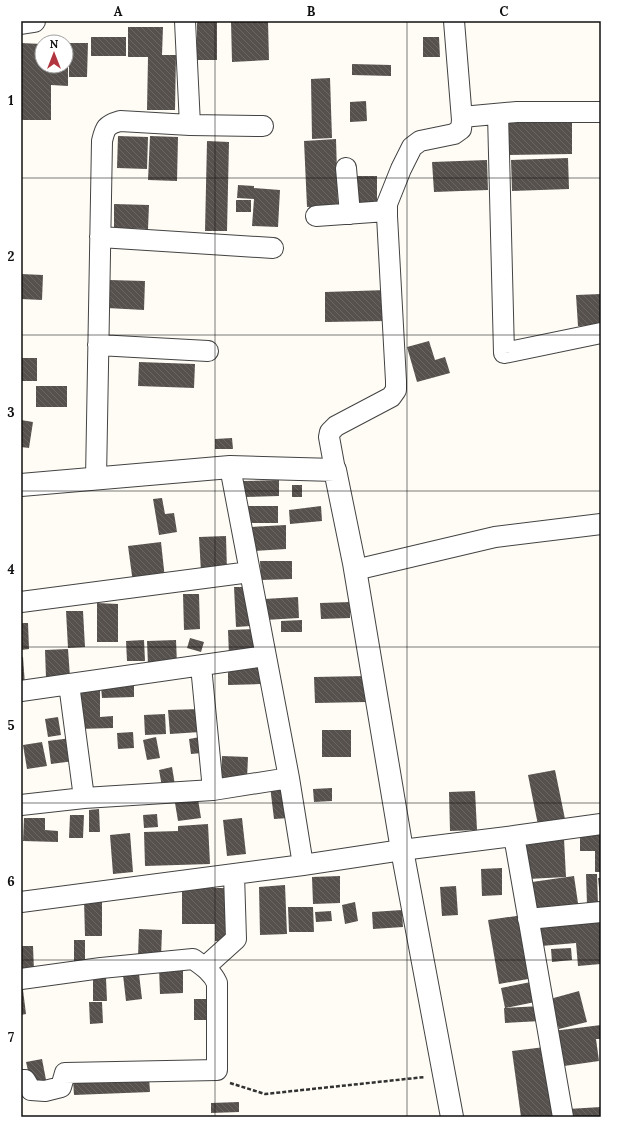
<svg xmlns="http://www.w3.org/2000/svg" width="622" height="1138" font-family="Lora,serif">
<defs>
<pattern id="building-back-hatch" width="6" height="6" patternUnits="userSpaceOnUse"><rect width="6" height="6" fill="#57514d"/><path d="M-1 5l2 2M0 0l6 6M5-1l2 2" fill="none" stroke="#6a6562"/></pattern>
</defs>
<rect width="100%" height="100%" fill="#fefcf4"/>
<path fill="url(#building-back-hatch)" d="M197 21H217V60H197Z
M231 21H268L269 60 232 62Z
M128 27H163L162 55H176L175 110H147L148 57H128Z
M91 37H126V56H91Z
M423 37H439L440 57H423Z
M21 43 42 44V66H66V44H68V86L51 85V120H21Z
M69 43H88L87 77H69Z
M352 64 391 65V76L352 75Z
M330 78 332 138 312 139 311 79Z
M366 101 367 121 350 122V102Z
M572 120V154L508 155 507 121Z
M118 136 148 137 147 169 117 168Z
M150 136 178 137 177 181 148 180Z
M336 139 338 206 307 207 304 141Z
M207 141 229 142 227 231H205Z
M568 158 569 189 512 191 511 160Z
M487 160 488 190 434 192 432 162Z
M351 176H377V203L351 204Z
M238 185 254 186V188L280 190 278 227 252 226 254 199 237 198Z
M236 200H251V212H236Z
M114 204 149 205 148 229 114 228Z
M21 274 43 275 42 300 21 299Z
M109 280 145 281 144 310 107 308Z
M387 290V321L325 322V292Z
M601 294V325L578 326 576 295Z
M429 341 435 360 445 357 450 373 417 382 407 347Z
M21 358H37V381H21Z
M139 362 195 364 194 388 138 386Z
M36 386H67V407H36Z
M21 420 33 422 29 448 21 447Z
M232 438 233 449H215V439Z
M279 480V496L244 497 243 481Z
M292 485H302V497H292Z
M162 498 165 514 174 513 177 532 159 535 153 499Z
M248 506H278V523H248Z
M321 506 322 521 290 524 289 510Z
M286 525V549L252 551 251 527Z
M226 536 227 571 201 572 199 537Z
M161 542 165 579 133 583 128 546Z
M260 561H292V579L261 580Z
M234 587H250L251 626 236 627Z
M183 594H199L200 629 184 630Z
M298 597 299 618 265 620 264 599Z
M350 602V618L321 619 320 603Z
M97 603 118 604V642H97Z
M66 611H83L85 647 68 648Z
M302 620V632H281V621Z
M21 623H28L29 649 21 650Z
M256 629 258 654 229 656 228 630Z
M190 638 204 642 201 652 187 648Z
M144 640 145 661H127L126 641Z
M176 640 177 664 148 665 147 641Z
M68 649 70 677 46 678 45 650Z
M21 657H23L25 685H21Z
M260 664V684L228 685V665Z
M367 676V702L315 703 314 677Z
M134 685V697L102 698 101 686Z
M100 689V717L113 716V728L79 729 74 690Z
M199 709 200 732 170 734 168 710Z
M165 714 166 734 145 735 144 715Z
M58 717 61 735 48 737 45 719Z
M322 730H351V757H322Z
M133 732 134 748 118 749 117 733Z
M156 737 160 758 147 760 143 740Z
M200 737 202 753 191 754 189 739Z
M71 738 74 761 51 764 48 741Z
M42 742 47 766 27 769 23 745Z
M222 756 248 757 247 779 221 778Z
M172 767 175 785 162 787 159 770Z
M555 770 565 819 538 825 528 775Z
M285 784 289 818 274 819 270 786Z
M332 788V801L314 802 313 789Z
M475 791 477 830 450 831 449 792Z
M198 799 201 818 178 821 175 803Z
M99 809 100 832H89V810Z
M157 814 158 827 144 828 143 815Z
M70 815H84L83 838H69Z
M24 818H45V830L58 831V842L23 841Z
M242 818 246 854 227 856 223 820Z
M208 824 210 864 145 866 144 832 178 831V826Z
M130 833 133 872 113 874 110 835Z
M580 835H601V872H595V851H580Z
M564 839 566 877 528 879 526 841Z
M502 868V895L482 896 481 869Z
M586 874H597L598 904 587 905Z
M340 876V903L313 904 312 877Z
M574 876 579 910 537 916 532 882Z
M598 878H601V897H600Z
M285 885 287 934 260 935 259 887Z
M456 886 458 915 442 916 440 887Z
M182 888H227L228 941H215V924H182Z
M84 900H102V936H85Z
M355 902 358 921 345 924 342 905Z
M288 907H313L314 932H289Z
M402 910 403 927 373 929 372 912Z
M331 911 332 921 316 922 315 912Z
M523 915 534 978 499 984 488 920Z
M600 916 601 964 578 966 576 943 541 946 539 921Z
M139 929 162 930 161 958 138 957Z
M74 940H85V964H74Z
M21 946H33L34 971 21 972Z
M571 948 572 960 552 962 551 949Z
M183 967V993L160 994 159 968Z
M139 974 142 999 126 1001 123 975Z
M93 978H106L107 1001H93Z
M536 981 540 1001 505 1008 501 988Z
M21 990H23L26 1014 21 1015Z
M579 991 587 1022 559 1029 550 999Z
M194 999H206V1020H194Z
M89 1002H102L103 1023 90 1024Z
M541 1006V1021L505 1023 504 1008Z
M601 1025V1039H596L599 1061 557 1067 553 1031Z
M545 1047 555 1116 544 1117H521L512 1051Z
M42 1059 47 1085 32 1088 26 1062Z
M149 1077 150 1092 74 1095 73 1080Z
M239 1102V1112L211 1113V1103Z
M601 1107V1117H568V1109Z"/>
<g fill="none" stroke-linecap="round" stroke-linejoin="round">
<defs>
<path id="minor" d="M185 21 190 125
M498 114 504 353 601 333
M462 117 517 112H601
M346 168 350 214
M316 216 387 211
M100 237 273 248
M98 345 208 351
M335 470 329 437 330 432 336 426 391 397 396 390V381L387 216V204L401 169 412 147 420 141 454 134 461 129 462 120 454 21
M96 479 102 141C105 128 106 125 120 121L190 125 263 126
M355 570 495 537 601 524
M250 572 289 778 303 865
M21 602 250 572 230 467
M201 666 213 790
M69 684 84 798
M21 691 265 656
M21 805 84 798 213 790 289 778
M21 902 303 865 402 850 514 836
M528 919 601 912
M205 967 236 939 234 874
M21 979 101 968 193 959C203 966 212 972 217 983V1070L65 1073 61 1087 45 1091 31 1090 25 1080H21
M563 1117 514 836 601 824"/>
<path id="tertiary" d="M21 23 34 21
M21 485 230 467 335 470 354 563 402 850 452 1117"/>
</defs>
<use href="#minor" stroke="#434343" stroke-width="22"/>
<use href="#tertiary" stroke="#434343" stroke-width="24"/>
<path stroke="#323232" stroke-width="2.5" stroke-dasharray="4 2" stroke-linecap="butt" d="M230 1083 265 1094 425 1077"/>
<use href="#minor" stroke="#fff" stroke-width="20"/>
<use href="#tertiary" stroke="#fff" stroke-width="22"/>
</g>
<path fill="none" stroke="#101010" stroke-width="1" stroke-opacity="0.55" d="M215 21V1117M407 21V1117M21 178H601M21 335H601M21 491H601M21 647H601M21 803H601M21 960H601"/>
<rect width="622" height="1138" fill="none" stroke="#ffffff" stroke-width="44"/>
<g transform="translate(54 54)"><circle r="19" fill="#ffffff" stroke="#9f9f9f"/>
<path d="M0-3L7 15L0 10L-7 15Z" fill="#b2363f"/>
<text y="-6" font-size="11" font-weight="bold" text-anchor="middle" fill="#101010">N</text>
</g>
<rect x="22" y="22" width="578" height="1094" fill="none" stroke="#101010" stroke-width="1.5"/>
<g font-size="13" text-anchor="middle" font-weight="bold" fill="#101010">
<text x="118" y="16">A</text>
<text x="311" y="16">B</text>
<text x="504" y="16">C</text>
<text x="11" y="105">1</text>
<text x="11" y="261">2</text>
<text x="11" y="417">3</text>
<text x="11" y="574">4</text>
<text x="11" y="730">5</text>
<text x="11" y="886">6</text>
<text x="11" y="1042">7</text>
</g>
</svg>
